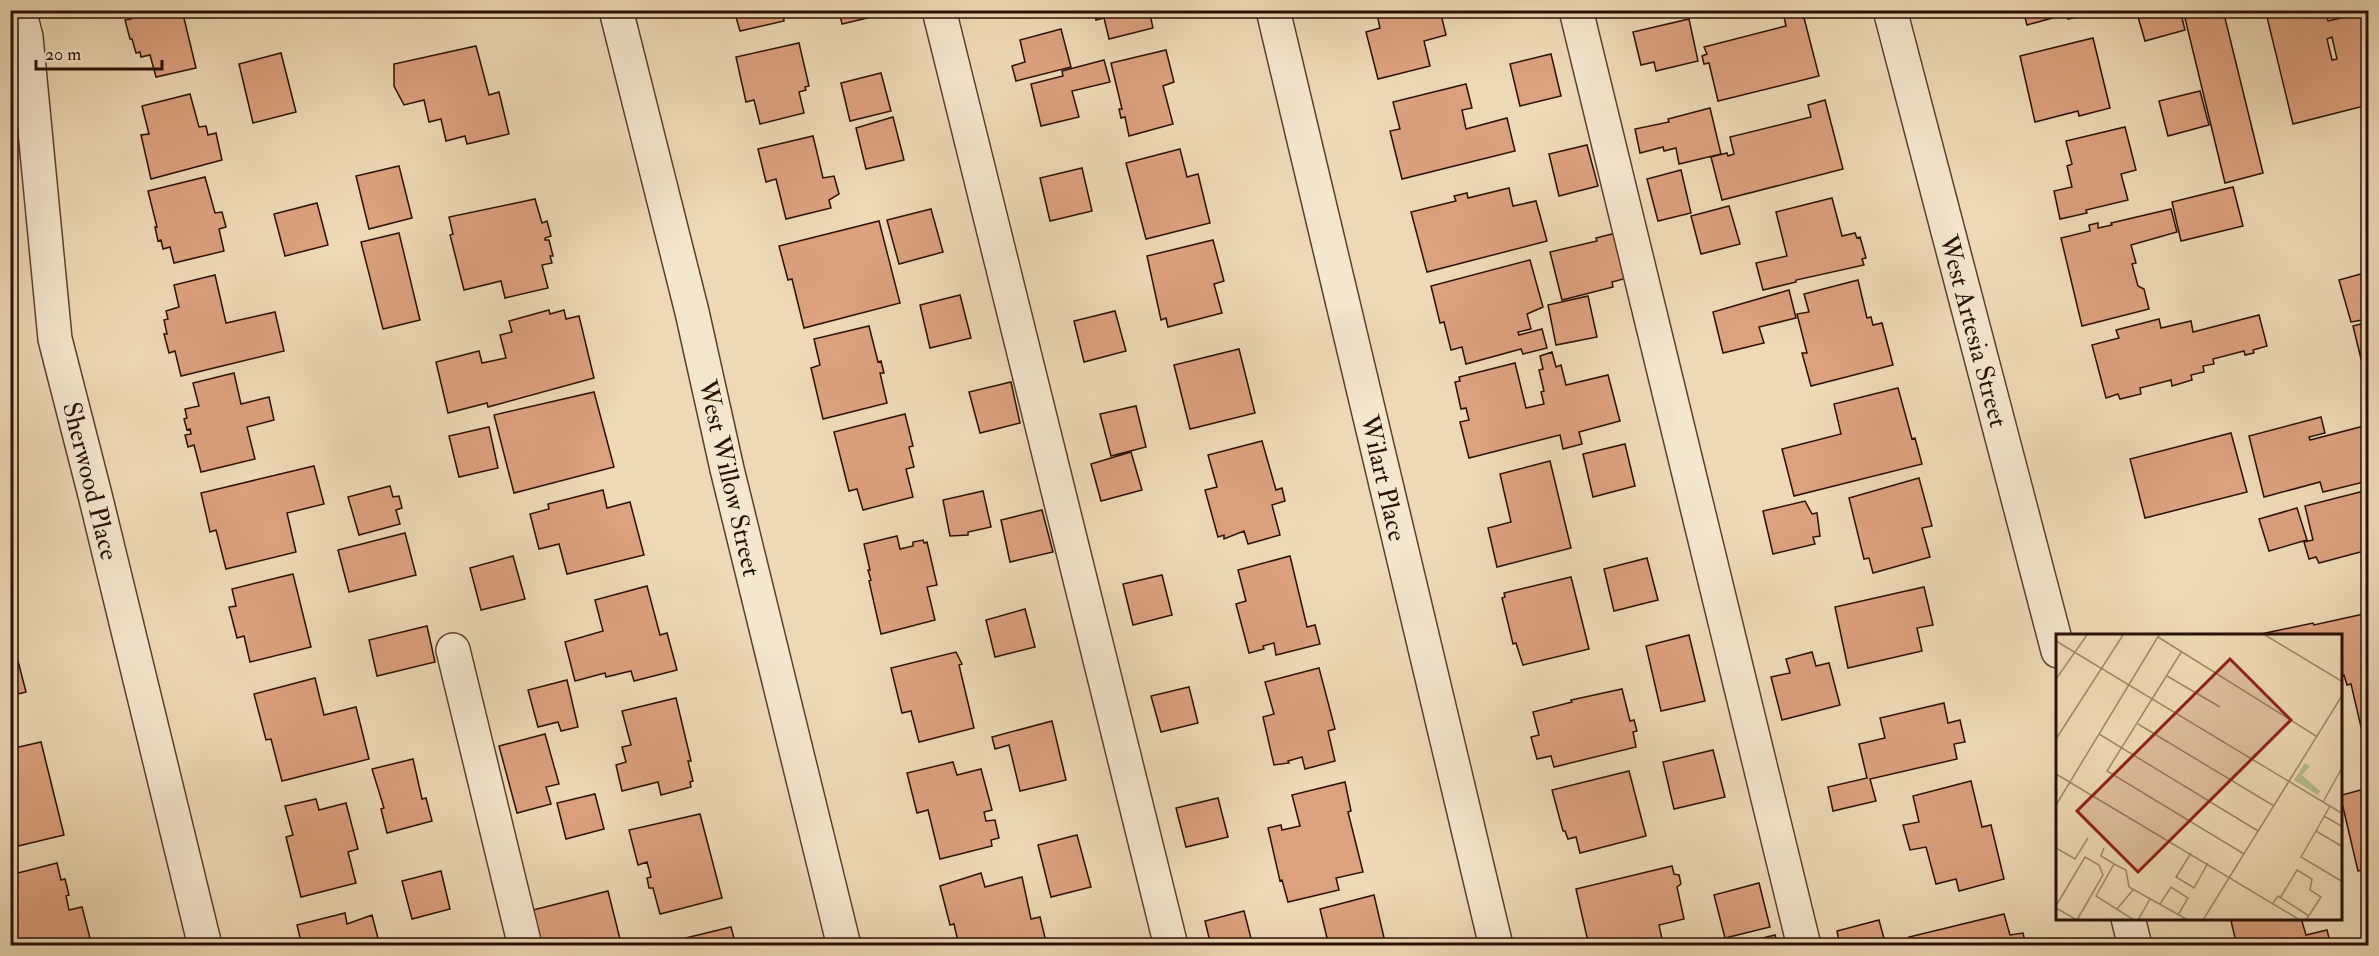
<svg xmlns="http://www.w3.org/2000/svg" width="2379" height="956" font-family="'IM FELL Double Pica',serif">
<rect width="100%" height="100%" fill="#eddab4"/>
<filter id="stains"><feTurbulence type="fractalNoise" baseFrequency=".00333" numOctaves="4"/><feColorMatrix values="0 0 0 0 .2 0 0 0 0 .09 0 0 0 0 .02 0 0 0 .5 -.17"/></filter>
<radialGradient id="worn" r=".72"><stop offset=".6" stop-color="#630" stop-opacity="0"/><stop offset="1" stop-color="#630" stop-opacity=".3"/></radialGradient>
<path fill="#dca17d" stroke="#2b1000" stroke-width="1.5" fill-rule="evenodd" d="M129 10H182L196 68 156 77 150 55 141 57 140 52 136 53 132 39H130L125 20 131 19Z
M734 10H789V11L783 12 784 21 740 31Z
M839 10H883L884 14 842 24Z
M1088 10H1149L1153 28 1109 39 1104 18 1096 20 1095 16 1090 17Z
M1376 10H1440L1446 35 1424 41 1430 66 1378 79 1366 32 1380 28Z
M1791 10H1802L1819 76 1718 101 1709 63 1704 64 1702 56 1707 54 1704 47 1786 26 1783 12Z
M2023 10H2089L2090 14 2068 19 2067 14 2027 25Z
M2136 10H2180L2185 30 2145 41Z
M2183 10H2223L2263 173 2225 183Z
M2270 10H2325L2328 21 2368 11V105L2293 124 2266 13ZM2332 37 2337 59 2332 60 2327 39Z
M1689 19 1698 61 1656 71 1654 62 1641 65 1633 32Z
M1061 29 1071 67 1016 81 1012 66 1025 62 1020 40Z
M2093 38 2110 108 2079 116 2078 111 2035 122 2020 56Z
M799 43 809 86 805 87 806 90 799 92 804 113 760 124 754 100 746 102 736 57Z
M476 46 489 95 499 92 509 134 467 144 465 136 446 141 441 119 429 122 424 100 404 105 394 86V64Z
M1166 50 1174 82 1163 86 1173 124 1129 136 1125 117 1121 118 1119 109H1122L1111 63Z
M281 53 296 112 253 123 239 64Z
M1551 54 1561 96 1520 106 1510 64Z
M1104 60 1110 82 1072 91 1079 117 1041 126 1031 84 1063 76 1062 71Z
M881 73 891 111 850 121 841 83Z
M1466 84 1472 108 1462 110 1466 129 1507 118 1515 151 1402 179 1390 131 1400 129 1393 102Z
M2200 91 2209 125 2168 136 2159 101Z
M190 94 199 127 206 126 208 135 216 133 222 160 151 179 141 135 149 134 142 106Z
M1825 100 1843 169 1722 200 1711 157 1727 153 1728 156 1734 154 1730 137 1811 117 1808 105Z
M1710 108 1721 154 1679 164 1676 148 1664 151 1663 147 1640 153 1635 129 1669 122 1668 119Z
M893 117 904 160 866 169 856 128Z
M2125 127 2136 170 2121 174 2128 200 2086 210 2087 213 2060 219 2054 191 2072 187 2067 166 2072 164 2066 141Z
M813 136 823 178 834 176 839 194 829 200 831 208 786 219 776 179 766 182 758 149Z
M1587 145 1598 186 1559 196 1549 154Z
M1180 149 1187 177 1198 174 1210 223 1146 239 1126 163Z
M399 166 412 218 369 229 356 176Z
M1082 168 1092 211 1050 221 1040 178Z
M1681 170 1691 213 1658 221 1647 179Z
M205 177 215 213 222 212 226 227 219 229 224 251 174 263 170 247 163 249 161 240 158 241 155 227H157L148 191Z
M2233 187 2243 226 2181 241 2172 202Z
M1509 188 1513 206 1536 201 1547 241 1427 272 1411 212 1456 201 1454 196 1467 193 1468 198Z
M1832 198 1842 236 1855 233 1857 238 1860 237 1866 258 1862 259 1864 265 1796 280V282L1763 290 1756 263 1787 256 1776 212Z
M535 199 542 223 547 221 551 236 545 238V240H549L553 256H550L552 263 542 265 548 288 505 298 501 281 464 290 450 235 453 234 449 217Z
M317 203 328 245 285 256 274 214Z
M1729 206 1740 244 1701 254 1691 216Z
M931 209 943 252 899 264 887 220Z
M2171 209 2177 232 2131 245 2136 263 2132 264 2138 286 2144 289 2149 309 2082 326 2061 238 2090 231 2089 225 2098 223V228L2112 225 2111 223Z
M879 221 900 303 804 328 792 279 788 280 779 246Z
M399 233 420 320 383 329 361 242Z
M1616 233 1627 278 1612 282 1613 287 1562 300 1550 252 1597 241 1596 238Z
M1213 240 1224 281 1214 284 1222 313 1168 327 1166 318 1161 320 1147 256Z
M1530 260 1543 307 1527 314 1531 329 1518 332 1519 335 1542 329 1547 348 1523 354 1521 349 1466 364 1462 347 1451 350 1444 322 1440 323 1431 286Z
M2368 272V319L2351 322 2339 280Z
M215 275 226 323 275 312 284 351 181 376 175 351 169 353 164 334H167L164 320 168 319 166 311 179 307 174 285Z
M1858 280 1867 318 1871 317 1873 325 1882 323 1893 365 1811 386 1802 353H1807L1797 314 1809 312 1804 294Z
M1789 290 1796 318 1759 327 1764 343 1723 353 1713 312Z
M960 295 971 338 930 348 920 305Z
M1588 296 1597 337 1556 345 1548 305Z
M549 310 550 314 564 310 566 319 579 316 594 378 488 407 487 403 448 413 436 362 479 351 482 363 506 358 500 335 512 332 509 321Z
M1115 311 1126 351 1084 362 1074 321Z
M2259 315 2267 346 2253 350 2254 353 2245 355 2244 351 2213 359 2214 364 2203 366 2204 372 2191 375 2192 380 2172 386 2171 380 2140 388 2141 394 2120 399 2118 394 2106 398 2092 345 2119 338 2116 330 2159 319 2161 328 2191 321 2193 332Z
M2368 322V366L2363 367 2353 326Z
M869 326 878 362 881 361 884 373H880L887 403 823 419 811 368 820 365 814 339Z
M1239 349 1255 413 1190 429 1174 365Z
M1552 352 1556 367 1561 365 1566 385 1608 375 1620 421 1579 432 1582 444 1563 449 1560 435 1469 458 1460 422 1469 420 1466 408 1461 409 1455 382 1460 381 1459 377 1515 363 1526 408 1544 404 1541 392 1544 391 1539 370 1543 369 1540 356Z
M234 373 241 404 269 397 274 420 247 427 255 459 201 472 194 445 188 447 185 435 191 434 190 429 187 430 184 419 187 418 185 409 199 406 193 383Z
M1011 382 1020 423 980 433 969 392Z
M1898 388 1912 439 1915 438 1922 464 1794 496 1782 449 1841 434 1834 404Z
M594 392 614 467 514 493 494 415Z
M1136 406 1146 447 1111 456 1100 414Z
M905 414 913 446 909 447 914 467 906 469 913 497 863 510 857 489 849 491 834 432Z
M2321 417 2325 433 2309 437 2310 440 2364 426 2368 445V481L2323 492 2320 482 2264 497 2249 436Z
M489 427 498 468 459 477 449 436Z
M2231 433 2247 492 2145 518 2130 459Z
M1262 441 1276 490 1282 488 1285 501 1272 505 1280 535 1248 544 1244 531 1224 539V535L1218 537 1205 490 1217 487 1208 455Z
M1625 444 1635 486 1593 497 1583 454Z
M1131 452 1142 490 1101 501 1091 464Z
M1550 461 1571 548 1497 567 1488 528 1511 522 1500 474Z
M314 466 324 504 287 513 296 552 226 569 216 530 210 532 201 493Z
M1919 478 1932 526 1922 528 1930 557 1873 573 1869 558 1864 559 1849 498Z
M390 486 393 497 399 496 402 508 396 510 400 524 359 535 348 497Z
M603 490 607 508 630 502 644 555 567 574 559 544 539 549 530 514 549 509 548 504Z
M2368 490V550L2319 563 2316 557 2309 559 2304 542 2313 540 2305 506Z
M983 491 991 527 968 532V535L950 536 943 500Z
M1805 501 1812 514 1817 513 1820 536 1813 537 1815 544 1773 554 1763 511Z
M2297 508 2307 540 2269 551 2259 519Z
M1042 510 1053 552 1010 562 1001 520Z
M405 533 416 575 349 592 338 550Z
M897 536 900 549 913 546V542L923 540 924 543 927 542 937 585 927 587 935 620 881 634 869 581 871 580 868 570H870L864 544Z
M513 556 525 599 481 610 470 568Z
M1290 556 1307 627 1315 625 1320 644 1276 655 1274 643 1263 646 1264 649 1249 653 1236 604 1246 601 1238 570Z
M1647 558 1658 600 1614 611 1604 569Z
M293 574 311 647 250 662 244 636 237 638 229 607 236 606 232 589Z
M1162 575 1172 615 1133 625 1123 584Z
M1571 577 1589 649 1523 665 1516 643 1513 644 1502 598 1505 597 1504 593Z
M647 586 660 635 667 633 677 670 634 681 631 671 606 677 605 673 575 681 565 642 603 631 595 600Z
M1924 587 1933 625 1917 628 1922 651 1848 668 1835 607Z
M1025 609 1035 647 995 657 986 620Z
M2368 613V725L2361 727 2351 684 2347 685 2344 675 2342 676V635L2261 634 2313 623 2314 625Z
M427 626 435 662 377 676 369 640Z
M10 630 26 692 10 696Z
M1689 635 1705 701 1661 711 1646 646Z
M956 652 962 664 959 665 974 728 919 742 911 711 902 713 891 668Z
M1812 652 1816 666 1829 663 1840 705 1782 720 1771 677 1790 673 1786 659Z
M1319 668 1335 729 1328 731 1335 761 1305 769 1302 757 1288 761 1289 763 1274 765 1263 717 1274 714 1265 682Z
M315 678 324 715 356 707 369 759 282 781 271 739 266 740 254 694Z
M567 680 578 727 561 731 558 722 538 727 528 690Z
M1189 687 1198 723 1161 732 1151 696Z
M1622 689 1630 721 1634 720 1637 731 1633 732 1636 747 1554 767 1551 756 1537 759 1531 737 1539 735 1533 712 1572 702 1571 700Z
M676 698 691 761H688L693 781 690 782 691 787 661 795 658 782 622 791 616 765 626 762 622 747 631 745 622 711Z
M1944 703 1948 723 1960 720 1965 742 1954 744 1957 759 1870 779 1876 801 1833 811 1828 787 1867 778 1859 744 1885 738 1880 718Z
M1052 721 1066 780 1020 791 1009 745 995 749 992 737Z
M545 734 559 784 546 787 551 804 517 813 499 746Z
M41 742 64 835 10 848V749Z
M1713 750 1725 797 1674 809 1663 762Z
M413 759 422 799 426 798 432 821 387 833 381 809 384 808 372 769Z
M953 762 957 775 981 769 992 810 984 812 986 821 995 820 999 838 991 840 992 846 940 859 928 810 917 813 907 773Z
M1629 771 1646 836 1580 853 1576 837 1568 839 1565 831H1563L1552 790Z
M1971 781 1982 827 1991 825 2004 879 1959 891 1956 879 1936 884 1926 847 1910 850 1903 825 1919 822 1913 796Z
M1345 782 1351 811 1348 812 1363 872 1336 878 1339 890 1288 902 1282 880 1280 881 1268 828 1281 825 1282 830 1300 826 1292 795Z
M2368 788V868L2358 871 2342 803V795Z
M595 794 604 829 566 839 557 803Z
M1218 798 1228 837 1186 847 1176 808Z
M316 799 319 810 346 803 358 849 348 852 356 883 301 897 286 837 293 835 285 806Z
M700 814 722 898 660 914 653 888H649L647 878 651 877 647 862 638 865 629 830Z
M1077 835 1091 887 1051 897 1038 845Z
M57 863 61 880 65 879 69 895 66 896 69 910 82 907 92 946H10V927L18 925 10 893V875Z
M1672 866 1674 874 1679 875 1681 884 1677 887 1684 919 1659 925 1663 944 1589 946 1576 889Z
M441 871 450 909 412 919 402 881Z
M981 873 985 887 1022 877 1031 919 1040 917 1047 946H959L954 924 950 925 940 886Z
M1759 883 1770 927 1725 938 1714 895Z
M608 891 621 943 612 946H542L533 910Z
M1374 895 1385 942 1394 941 1395 946H1312L1328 942 1320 909Z
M1244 911 1253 946H1211L1205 921Z
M345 913 347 924 372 915 380 946H302L297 925Z
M2004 914 2010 935 2023 933 2026 946H1911L1909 937Z
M2241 918H2301L2306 935 2327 930 2331 946H2237L2231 921Z
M1879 920 1886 946H1840L1837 931Z
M731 927 736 946H666L665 943Z
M1775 935 1778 946H1732Z
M499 939 501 946H471Z"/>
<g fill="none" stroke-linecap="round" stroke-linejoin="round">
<defs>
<path id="minor" d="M19 10 26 37 55 339 95 495 205 946
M616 10 692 312 727 469 844 946
M939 10 1171 946
M1273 10 1496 946
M1576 10 1804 946
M1890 10 2058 651
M453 650 525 946
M2128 918 2135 946"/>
</defs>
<use href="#minor" stroke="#5c422d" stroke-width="36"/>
<use href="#minor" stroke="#f3e7ce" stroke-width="33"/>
</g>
<g text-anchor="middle" stroke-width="4.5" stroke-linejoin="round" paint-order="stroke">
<g font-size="26" fill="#2b1000" stroke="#f3e7ce">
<text transform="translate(1974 331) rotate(75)" y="9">West Artesia Street</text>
<text transform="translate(730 478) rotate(77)" y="9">West Willow Street</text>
<text transform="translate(1384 478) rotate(77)" y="9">Wilart Place</text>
<text transform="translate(91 481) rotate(76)" y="9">Sherwood Place</text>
</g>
</g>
<g transform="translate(2056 634)">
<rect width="286" height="286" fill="#eddab4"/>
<path d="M249 129 254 132 246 141 264 157 262 161 238 146Z" fill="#b3c191"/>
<path fill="none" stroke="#9f896c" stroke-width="1.5" d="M209 1 287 48M102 3 260 102M0 7 287 180M126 17 51 137 188 220M111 42 164 73M0 45 31 1M82 90 218 172M43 100 202 197M0 105 67 1M0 140 244 286M267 168 287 132M0 171 103 1M274 172 260 197 287 213M268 182 287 193M260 197 245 223 287 248M0 214 19 225 32 204M48 214 45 222 58 230M135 219 120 243 138 254 152 229M224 264 241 236 256 245 254 256 265 263 250 286M217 269 222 262 253 282M104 270 115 253 132 264 122 281M0 272 29 223 43 231 47 241 21 286M0 274 21 286M61 275 77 256M78 286 40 262 58 230 70 236 73 253 132 286M82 286 94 265M147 286 287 60"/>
<path fill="#8f2418" fill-opacity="0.15" stroke="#8f2418" stroke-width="3" d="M174 25 235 86 82 238 21 177Z"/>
<rect width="286" height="286" fill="none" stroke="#2b1000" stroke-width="3"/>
</g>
<rect width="2379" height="956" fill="none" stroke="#eddab4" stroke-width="36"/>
<rect x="12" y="12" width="2355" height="932" fill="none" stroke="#2b1000" stroke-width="3"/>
<rect x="18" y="18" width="2343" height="920" fill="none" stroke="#2b1000" stroke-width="1.5"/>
<path d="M36 60v9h126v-9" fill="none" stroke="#2b1000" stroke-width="3"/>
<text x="45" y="60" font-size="18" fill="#2b1000" stroke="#f3e7ce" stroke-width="4.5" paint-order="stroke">20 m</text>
<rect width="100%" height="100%" filter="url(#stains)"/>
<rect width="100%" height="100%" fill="url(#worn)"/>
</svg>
